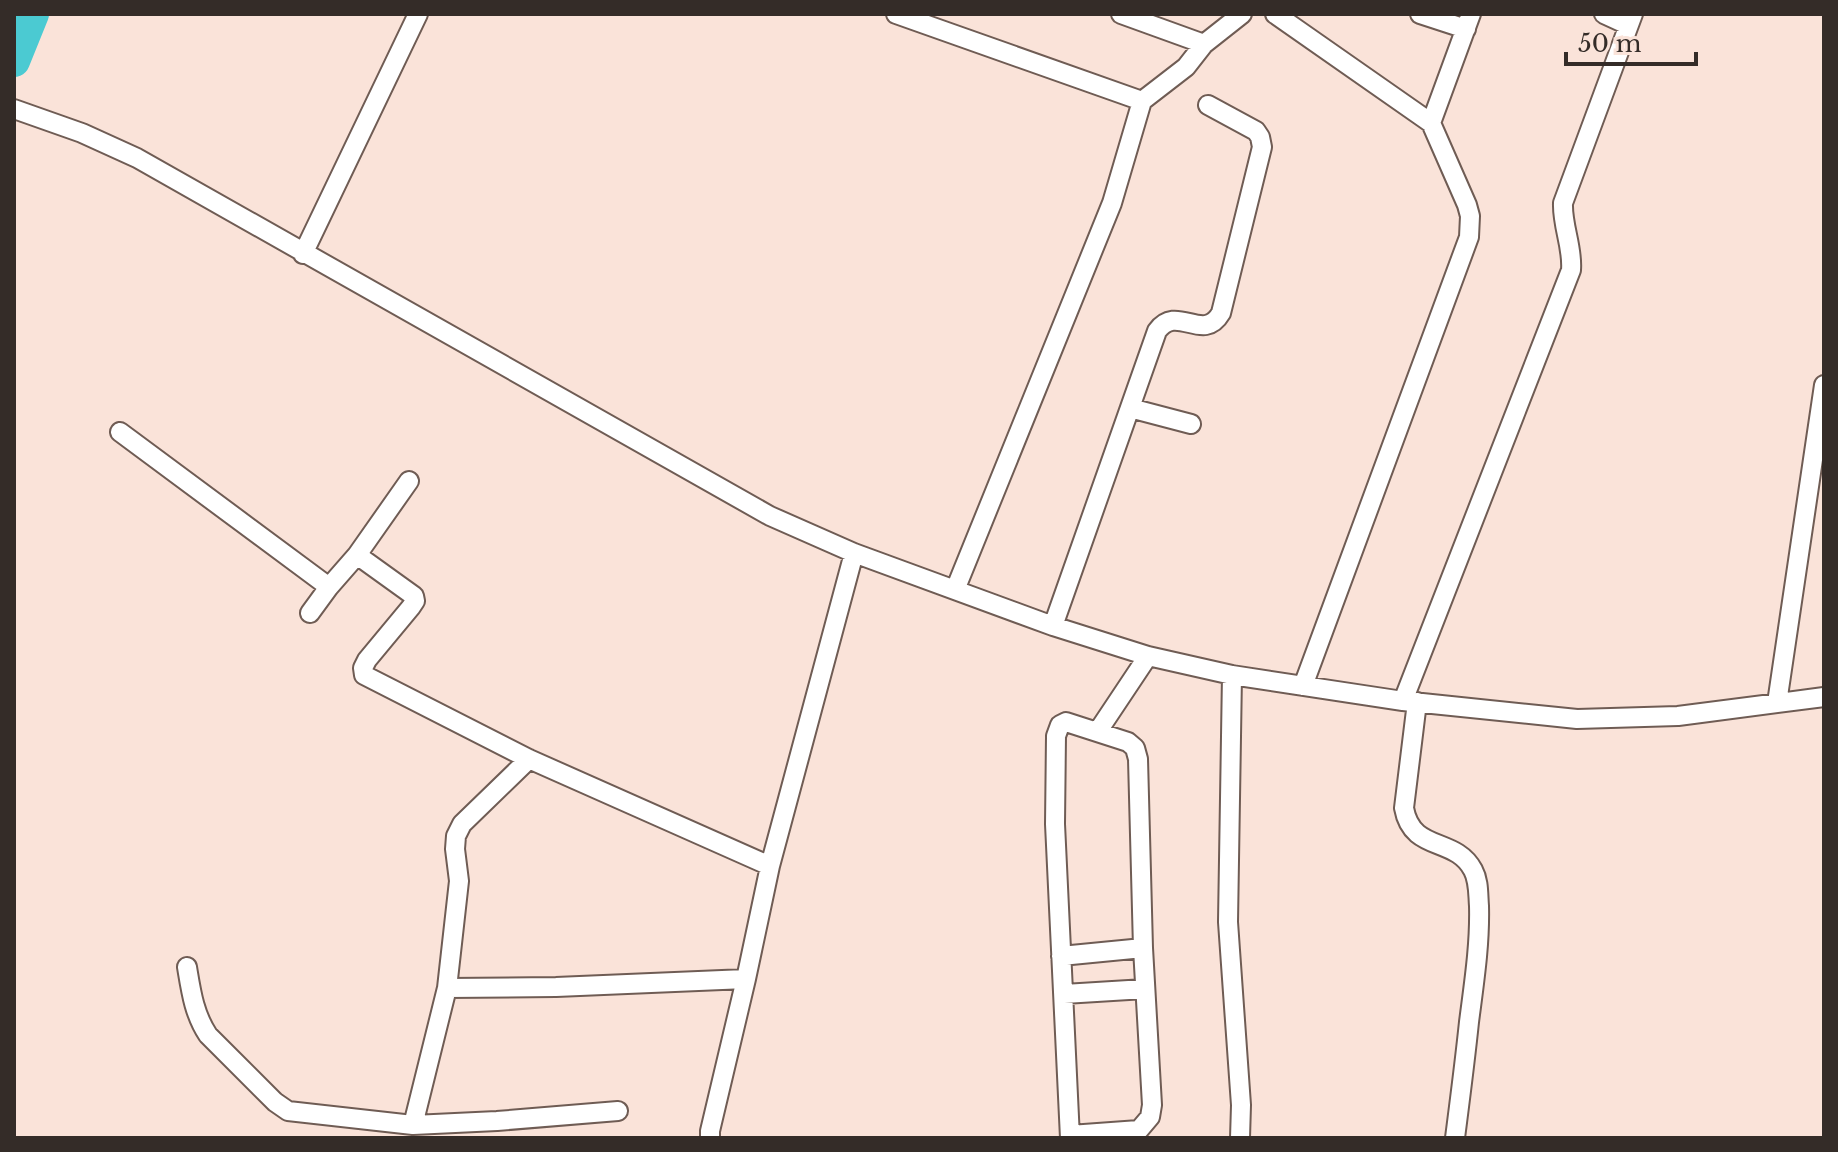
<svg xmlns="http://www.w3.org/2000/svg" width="1838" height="1152" font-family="'Libre Baskerville',serif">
<rect width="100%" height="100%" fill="#fae3d9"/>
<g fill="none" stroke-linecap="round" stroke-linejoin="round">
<path stroke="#4bcad2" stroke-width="32" d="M14 61 33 14"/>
<defs>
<path id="minor" d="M896 14 1142 101
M1121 14 1204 44
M1275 14 1431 123
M1420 14 1466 29
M1604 14 1628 25
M14 109 82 133 137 158 770 516 854 553 1053 626 1148 656 1232 675 1403 701 1577 719 1678 716 1824 697
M303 254 418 14
M1130 408 1191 424
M120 432 329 587 357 555 414 596 415 601 411 607 367 660 363 668 364 675 529 759 770 866
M357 555 409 481
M955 590 1112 203 1142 101 1186 67 1204 44 1242 14
M310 613 329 587
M1053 626 1157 331C1177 303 1203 344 1221 313L1262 147 1260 137 1256 131 1208 105
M1232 675 1228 922 1241 1105 1240 1138
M1303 686 1469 237 1470 216 1467 205 1431 123 1471 14
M1403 701 1571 270C1573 247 1562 226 1563 203L1633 14
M1417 702 1404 808C1412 853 1455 836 1473 870 1479 881 1478 894 1479 906 1480 945 1474 983 1469 1022 1465 1061 1460 1099 1455 1138
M1777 703 1824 385
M1098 731 1148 656
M1061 956 1143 948
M187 967C191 991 194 1014 208 1035L275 1102 288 1111 413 1125 497 1121 618 1111
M447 988 556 987 746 979
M1064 994 1145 989
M413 1125 447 988 459 881 455 849 456 836 462 824 529 759
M710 1138V1131L746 979 770 866 854 553
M1070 1138 1055 824 1056 736 1060 725 1066 722 1128 742 1135 748 1138 759 1143 948 1152 1105 1150 1117 1139 1130 1070 1135"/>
</defs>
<use href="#minor" stroke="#6f5c54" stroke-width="22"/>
<use href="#minor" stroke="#fff" stroke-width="18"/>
</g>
<rect width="1838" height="1152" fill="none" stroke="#342c28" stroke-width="32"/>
<path d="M1566 52v12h130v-12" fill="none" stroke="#342c28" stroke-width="4"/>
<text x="1578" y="52" font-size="24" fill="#342c28" stroke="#fae3d9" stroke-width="6" paint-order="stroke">50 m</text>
</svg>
